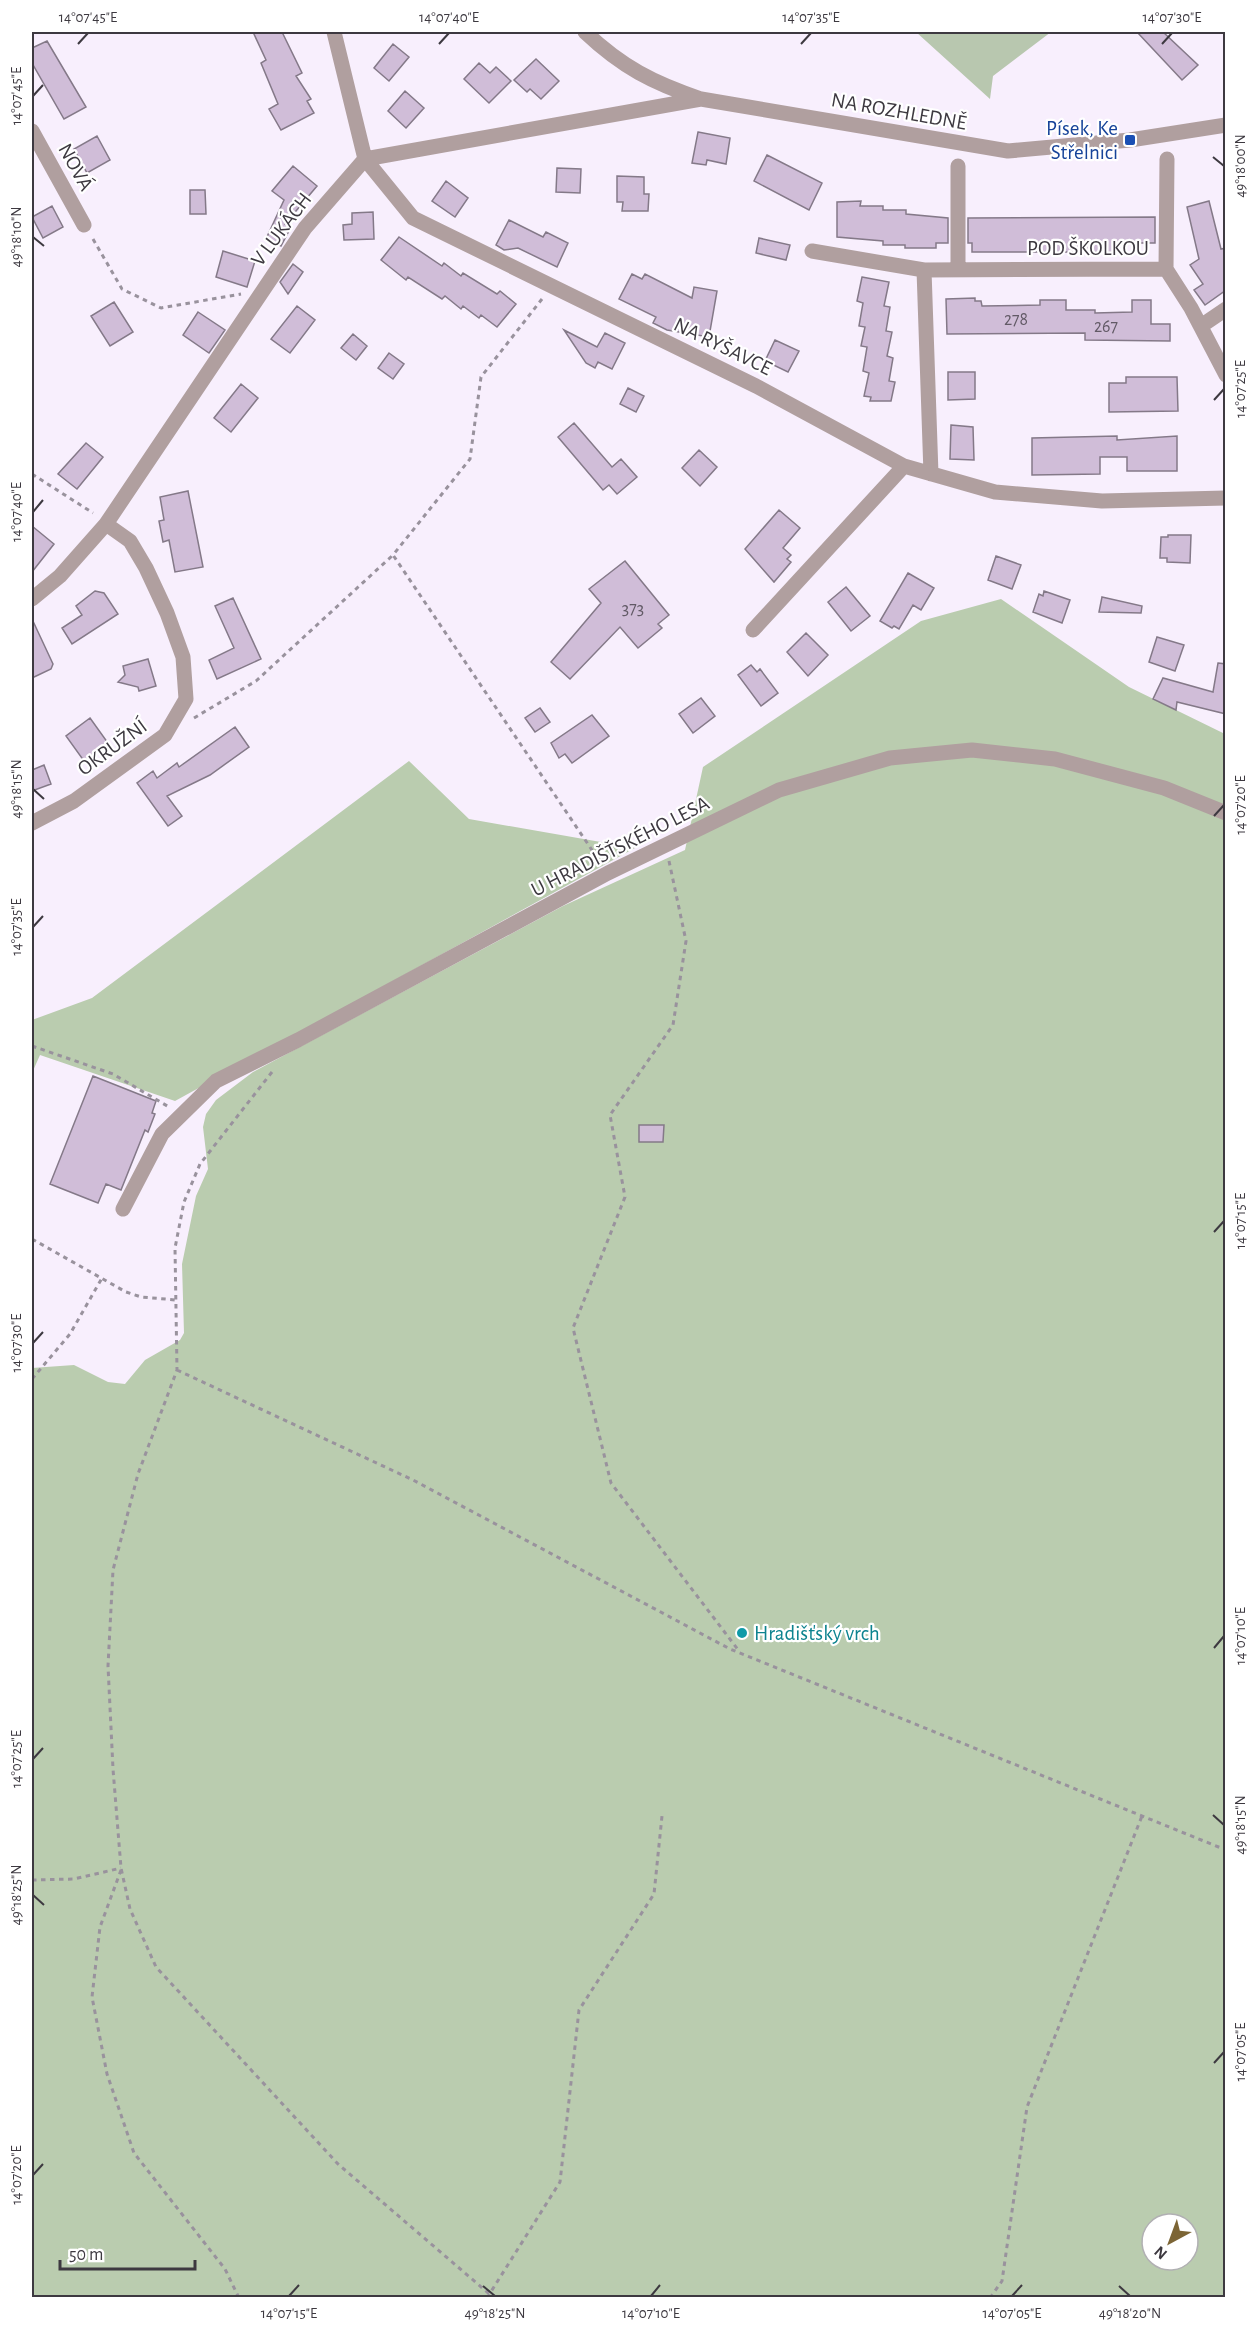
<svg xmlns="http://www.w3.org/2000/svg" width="1257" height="2329" font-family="'Alegreya Sans',sans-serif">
<rect width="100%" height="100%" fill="#f8effd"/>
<path fill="#b8c7af" d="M916 32H1051L993 76 990 99Z"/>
<path fill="#baccaf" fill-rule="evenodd" d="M1001 599 1129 687 1225 734V2297H32V1368L74 1365 108 1382 125 1384 145 1360 180 1340 184 1333 182 1264 196 1196 208 1169 203 1127 206 1114 216 1100 253 1072 563 906 685 850 703 767 921 621ZM1152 2224H1188V2260H1152Z
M409 761 469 819 635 848 175 1101 40 1055 32 1073V1020L92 998Z"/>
<path fill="#d0bdd8" stroke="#847988" stroke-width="1.5" d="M253 32H282L302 73 296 76 311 99 307 101 314 113 281 130 269 109 278 104 261 63 266 60Z
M1137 32H1163L1198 65 1182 80Z
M47 41 86 107 64 119 32 63V48Z
M393 44 409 57 389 81 374 68Z
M536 59 559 81 541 99 530 89 527 92 514 80Z
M479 63 490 73 496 67 511 81 489 103 464 79Z
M405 91 424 108 406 128 388 111Z
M698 132 730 138 726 164 707 160 706 165 692 163Z
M97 136 110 160 87 173 74 149Z
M767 155 822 183 809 210 754 181Z
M293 166 317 186 285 224 291 227 281 246 266 239 284 200 272 191Z
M557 168 581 169 580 193 556 192Z
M617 176 644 177V194H649L648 211H622L623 202H617Z
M446 181 468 198 455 217 432 201Z
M190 190H205L206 214H190Z
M861 201 860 206H883V210H906V214L948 218V243H936V248H905V245H883V241L837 237V202Z
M1209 201 1221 249 1226 248V290L1205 305 1194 290 1203 284 1190 265 1199 259 1187 207Z
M52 206 63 227 43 238 32 217Z
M373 212 374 239 344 240 343 225 352 224V213Z
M1155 217V243H1116V252H972V243H968V218Z
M509 220 543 237 546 232 568 243 557 267 518 248 504 250 496 245Z
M399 237 442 266 444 263 461 276 463 273 497 294 500 291 516 304 497 327 481 315 479 318 463 306 461 309 445 296 442 299 408 277 406 280 381 260Z
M759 238 790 245 786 260 756 253Z
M223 251 255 261 247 287 216 277Z
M293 264 303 272 288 294 280 282Z
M632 274 642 279 645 274 692 298 694 287 717 291 709 337 667 330 653 323 656 317 619 299Z
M862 277 889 282 884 306 890 307 886 331 892 332 887 356 893 358 889 381 895 382 891 401H870L871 397 864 396 869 373 863 371 867 347 861 346 865 327 859 326 863 303 857 301Z
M975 298V301H981L982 306 1040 305V300H1066V310H1095V313L1132 312V300H1151V324H1170V341L1085 340V333L947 334 946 299Z
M114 302 133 332 110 346 91 316Z
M297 306 315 320 290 353 271 339Z
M198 312 225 330 209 353 183 335Z
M564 330 597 347 605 333 625 343 612 369 598 362 595 368 586 363Z
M353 334 367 346 356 360 341 348Z
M775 340 799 351 788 372 765 361Z
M389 353 404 364 393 379 378 368Z
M948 372H975V399L948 400Z
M1126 377H1177L1178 411 1109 412V383H1126Z
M241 384 258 398 231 432 214 418Z
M628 388 644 396 636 412 620 404Z
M574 423 612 467 621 459 637 477 617 494 609 485 603 490 558 437Z
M951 425 973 427 974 460 950 459Z
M1117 436V440L1177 436V471H1127V457H1100V474L1032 475V438Z
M86 443 103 457 77 489 58 474Z
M699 450 717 467 700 486 682 468Z
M188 491 203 567 175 572 169 540 163 542 159 521 164 520 160 497Z
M779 510 800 528 783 548 791 555 787 559 791 562 774 582 745 549Z
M32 526 54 544 32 572Z
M1168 535H1191L1190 563 1167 562V558H1160L1161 537H1168Z
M996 556 1021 565 1012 589 988 580Z
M625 561 669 615 658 624 662 628 638 648 620 627 570 679 551 662 601 603 589 589Z
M908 573 934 588 921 610 913 605 899 629 894 626 892 628 880 621Z
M846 587 870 616 851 631 828 602Z
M95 591 104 593 118 614 72 644 62 628 82 615 76 606Z
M1044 591 1070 600 1062 623 1033 612 1039 594 1043 596Z
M1102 597 1142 606 1141 613 1099 612Z
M233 598 261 659 217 679 209 660 234 648 215 606Z
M32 619 53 664 51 669 32 678Z
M806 633 828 655 808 676 787 652Z
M1157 637 1184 645 1175 671 1149 662Z
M148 659 156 686 139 691 138 687 118 682 125 675 123 666Z
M1218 663 1226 664V714L1177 702 1176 710 1153 699 1163 678 1213 692Z
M751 665 757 672 760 669 778 693 761 706 738 675Z
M701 698 715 716 693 733 679 714Z
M540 708 550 722 535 732 525 718Z
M592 715 609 736 572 763 565 754 559 758 551 743Z
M90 718 108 743 84 761 66 736Z
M235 727 249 747 210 775 167 796 182 816 168 826 137 783 153 771 157 778 177 763 179 767Z
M44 765 51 784 32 791V770Z
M93 1076 156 1101 152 1113 155 1114 148 1132 145 1130 121 1190 106 1184 98 1203 50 1184Z
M639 1125H664L663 1142H639Z"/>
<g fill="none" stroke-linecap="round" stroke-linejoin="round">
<path stroke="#99929d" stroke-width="3" stroke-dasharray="4.5 4.5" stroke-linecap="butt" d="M93 239 122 289 161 308 241 294
M542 299 481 377 470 459 393 555 598 859
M32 474 93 513
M194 718 256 681 393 555
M669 861 686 941 673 1025 610 1115 625 1197 573 1328 611 1483 739 1651
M32 1046 113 1074 169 1107
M272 1072 200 1164 184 1202 175 1248 177 1370 138 1474 113 1570 108 1666 113 1769 121 1868 130 1909 156 1967 338 2164 494 2298
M32 1239 126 1292 141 1297 176 1300
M177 1370 413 1480 730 1649 1226 1850
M32 1379 70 1334 102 1278
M121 1870 100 1927 92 1997 107 2074 134 2153 225 2269 239 2298
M32 1880 74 1879 121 1868
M487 2298 560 2182 579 2010 654 1894 662 1816
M990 2298 1002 2281 1027 2107 1142 1816"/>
<path stroke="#b09f9f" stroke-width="15" d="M334 32 365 159 413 218 756 386 904 466 995 492 1102 501 1226 498
M585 32C622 67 653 83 701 99L1008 151 1130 140 1226 125
M32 131 84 225
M958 166V270
M812 251 924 270
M1166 269 1167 159
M1201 326 1226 309
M931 474 924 270 1166 269 1191 308 1226 375
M32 599 60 576 106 524 305 228 365 159 701 99
M753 630 904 466
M32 823 74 801 165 735 186 699 183 657 167 613 146 568 130 541 106 524
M123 1209 162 1134 216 1081 298 1040 608 873 779 790 890 758 972 750 1055 759 1164 788 1226 813"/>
</g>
<path fill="none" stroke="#3d3940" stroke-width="2" d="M78 44 88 33M439 44 449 33M801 44 811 33M1162 44 1172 33M33 96 43 85M1213 157 1224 166M33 237 44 246M1214 400 1224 389M33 512 43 500M33 789 44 799M1214 816 1224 805M33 927 43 916M1214 1232 1224 1221M33 1343 43 1332M1214 1648 1224 1636M33 1759 43 1748M1213 1815 1224 1825M33 1895 44 1905M1214 2063 1224 2052M33 2175 43 2164M483 2286 495 2296M1119 2286 1130 2296M289 2296 299 2285M651 2296 660 2285M1012 2296 1022 2285"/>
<rect fill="#1a4fb4" stroke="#fff" stroke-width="2" x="1124" y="134" width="12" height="12" rx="3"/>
<circle fill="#0f9aa8" stroke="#fff" stroke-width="2" cx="742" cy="1633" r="6"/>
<g text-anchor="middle" stroke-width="4.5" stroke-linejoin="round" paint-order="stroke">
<g font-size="18" fill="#625a66">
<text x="1016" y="325">278</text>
<text x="1106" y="332">267</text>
<text x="633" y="614">373</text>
</g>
<g font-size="21" fill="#3d3940" stroke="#fff">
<text transform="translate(899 111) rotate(10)" y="7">NA ROZHLEDNĚ</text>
<text transform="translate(76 167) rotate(61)" y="7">NOVÁ</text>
<text transform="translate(281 229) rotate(-53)" y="7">V LUKÁCH</text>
<text x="1088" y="255">POD ŠKOLKOU</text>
<text transform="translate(723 346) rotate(26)" y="7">NA RYŠAVCE</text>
<text transform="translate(112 747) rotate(-36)" y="7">OKRUŽNÍ</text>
<text transform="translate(620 846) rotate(-27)" y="7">U HRADIŠŤSKÉHO LESA</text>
</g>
<g font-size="21" fill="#164399" stroke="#fff" text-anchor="end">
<text x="1118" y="135">Písek, Ke<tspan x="1118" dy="24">Střelnici</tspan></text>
</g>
<g font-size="21" fill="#0d838f" stroke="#fff" text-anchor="start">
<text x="754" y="1640">Hradišťský vrch</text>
</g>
</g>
<rect width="1257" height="2329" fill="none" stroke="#ffffff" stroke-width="66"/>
<g transform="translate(1170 2242) rotate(221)"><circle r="28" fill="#ffffff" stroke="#b1b0b3" stroke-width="1.5"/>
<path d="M0-4.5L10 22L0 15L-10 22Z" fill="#7c6535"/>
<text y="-9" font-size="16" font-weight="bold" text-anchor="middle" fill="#3d3940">N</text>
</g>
<path d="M60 2260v9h135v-9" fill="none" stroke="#3d3940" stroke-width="3"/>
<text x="69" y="2260" font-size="18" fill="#3d3940" stroke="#ffffff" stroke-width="4.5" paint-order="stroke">50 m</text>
<rect x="33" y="33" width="1191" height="2263" fill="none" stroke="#3d3940" stroke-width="2"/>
<g font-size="15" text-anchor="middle" fill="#3d3940">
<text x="88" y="22">14°07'45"E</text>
<text x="449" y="22">14°07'40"E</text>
<text x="811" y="22">14°07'35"E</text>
<text x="1172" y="22">14°07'30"E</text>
<text transform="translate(16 96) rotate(-90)" y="5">14°07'45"E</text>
<text transform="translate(1240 166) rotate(-90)" y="5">49°18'00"N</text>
<text transform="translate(16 237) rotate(-90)" y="5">49°18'10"N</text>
<text transform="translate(1240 389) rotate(-90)" y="5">14°07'25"E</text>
<text transform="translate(16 512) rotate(-90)" y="5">14°07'40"E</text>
<text transform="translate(16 789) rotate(-90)" y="5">49°18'15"N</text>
<text transform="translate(1240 805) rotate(-90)" y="5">14°07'20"E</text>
<text transform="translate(16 927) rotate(-90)" y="5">14°07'35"E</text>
<text transform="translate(1240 1221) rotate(-90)" y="5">14°07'15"E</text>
<text transform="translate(16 1343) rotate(-90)" y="5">14°07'30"E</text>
<text transform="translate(1240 1636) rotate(-90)" y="5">14°07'10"E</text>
<text transform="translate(16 1759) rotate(-90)" y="5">14°07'25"E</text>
<text transform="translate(1240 1825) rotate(-90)" y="5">49°18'15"N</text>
<text transform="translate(16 1895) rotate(-90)" y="5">49°18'25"N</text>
<text transform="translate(1240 2052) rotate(-90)" y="5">14°07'05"E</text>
<text transform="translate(16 2175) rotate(-90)" y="5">14°07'20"E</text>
<text x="289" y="2318">14°07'15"E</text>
<text x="495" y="2318">49°18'25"N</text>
<text x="651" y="2318">14°07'10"E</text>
<text x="1012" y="2318">14°07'05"E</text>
<text x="1130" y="2318">49°18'20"N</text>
</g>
</svg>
